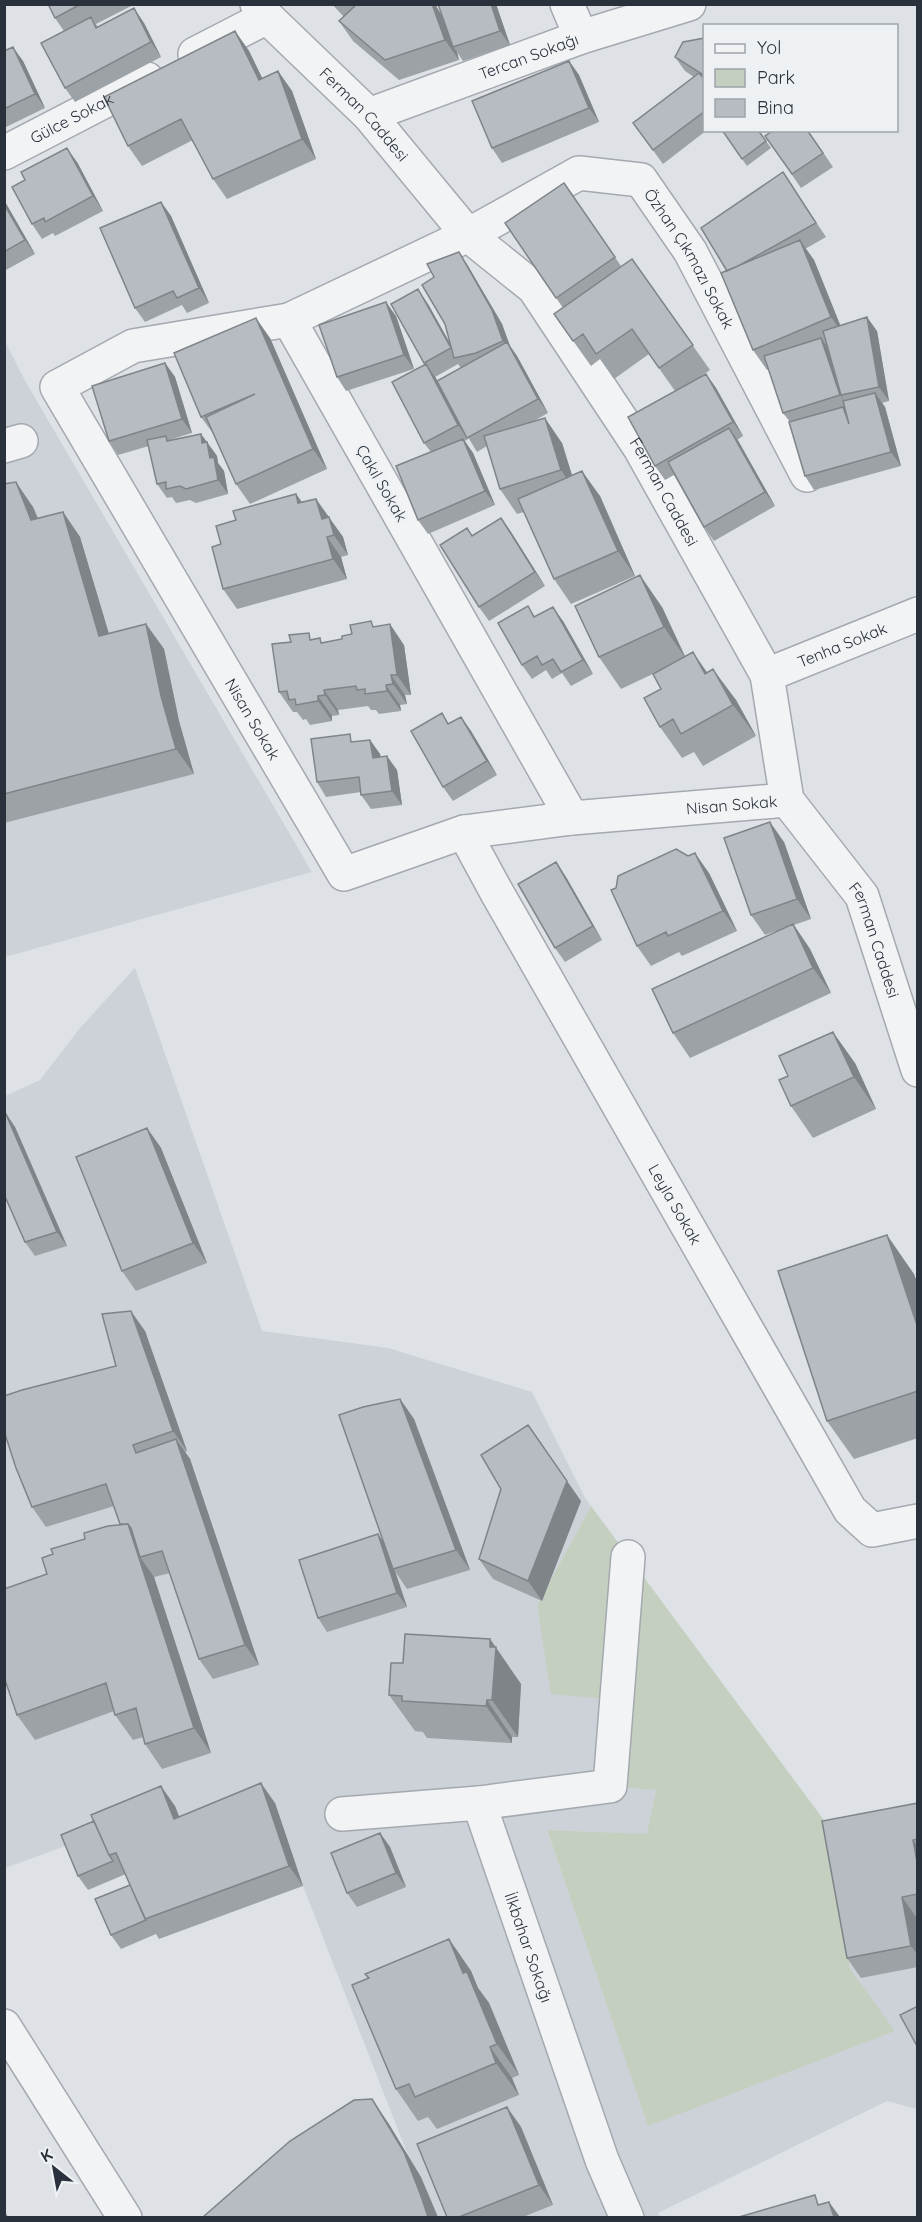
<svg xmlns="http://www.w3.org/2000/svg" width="922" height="2222" font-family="Quicksand,sans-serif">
<rect width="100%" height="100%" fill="#dee2e6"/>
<path fill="#cdd1d8" d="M4 339 24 379 312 872 5 957Z
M135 968 262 1331 388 1348 532 1392 585 1498 591 1506 537 1605 618 1700 656 1790 648 1835 547 1830 648 2125 894 2031 850 1969 835 1835 917 1817V2109L887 2101 658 2213 660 2217H432L303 1886 275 1804 188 1839 175 1806 5 1868V1096L40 1080 80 1028Z"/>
<path fill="#c5cfc0" d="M591 1506 835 1835 850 1969 895 2031 648 2126 547 1830 647 1834 656 1790 610 1786 618 1700 551 1694 537 1605Z"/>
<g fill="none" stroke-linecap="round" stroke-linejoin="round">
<defs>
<g id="street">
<path id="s1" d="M257 4 267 17 369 115 468 235 534 288 640 448 767 675 787 800 862 896 918 1070"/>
<path d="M567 4 581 37"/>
<path d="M195 54 267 17"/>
<path id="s2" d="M369 115 581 37 689 4"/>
<path id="s3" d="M4 153 147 79"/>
<path id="s4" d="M289 320 133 346 57 387 344 874 464 832 572 818 787 800"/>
<path d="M4 446 21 441"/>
<path id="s5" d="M767 675 918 614"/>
<path id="s6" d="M572 818 289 320 468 235 579 173 641 180 690 251 807 475"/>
<path id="s7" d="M464 832 496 891 850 1510 872 1530 918 1521"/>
<path d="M479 1803 610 1786 628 1557"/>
<path id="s8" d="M342 1814 479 1803 602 2160 627 2218"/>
<path d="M4 2026 125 2218"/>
</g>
</defs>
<use href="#street" stroke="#a4a9b0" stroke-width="36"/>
<use href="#street" stroke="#f1f3f5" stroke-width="33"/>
</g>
<path fill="#9da2a7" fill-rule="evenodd" d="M48 4H135L96 24 98 27 144 23 161 57 75 102 65 88 64 31 55 18Z
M332 4H435L442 17 438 4H496L510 45 463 61 457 52 459 60 399 80 353 41 339 21 344 17Z
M235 31 249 51 262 78 278 71 292 91 316 159 227 199 213 179 193 140 142 166 128 146Z
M705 38V130H707L663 164 633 123 694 77 685 71 675 57Z
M4 51 23 61 45 108 4 128Z
M569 61 579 75 599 122 502 163 492 148Z
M722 130 766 141 771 148 747 166Z
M808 130 833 167 801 188 765 136Z
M77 162 103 211 55 236 53 233 42 239 32 224Z
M783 172 826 237 805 249 814 260 840 325 877 331 889 401 882 403 885 407 901 466 814 490 805 476 790 422 783 413 769 369 767 370 753 350 727 271Z
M564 183 621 266 632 259 710 370 700 377 706 374 716 388 743 436 737 440 775 506 714 541 704 527 674 475 665 480 655 466 675 391 649 354 614 379 600 359 591 366 554 314 563 308 505 223Z
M4 200 35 254 4 271Z
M161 202 171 216 209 303 187 313 182 305 145 322 135 308Z
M459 252 468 266 502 324 510 346 517 356 548 413 532 422 562 443 572 475 600 496 635 576 571 604 554 579 524 512 517 514 500 489 487 446 477 452 463 429 468 439 465 441 473 453 495 505 428 534 418 520 431 452 424 443 425 365 391 304H428L450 343 434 277ZM458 364 461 368 437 381 435 377Z
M396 316 414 369 346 391 337 377Z
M270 338 327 469 250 504 236 484 215 436 201 417Z
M165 363 175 377 192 433 169 440 201 434 217 456 218 463 224 471 228 494 196 503 190 500 176 503 172 497 167 498 157 484 149 446 118 455 109 441Z
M4 484 33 507 38 518 63 512 80 537 109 634 146 624 164 649 179 721 194 774 4 823Z
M296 494 302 502 316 499 343 537 348 555 341 557 347 579 237 609 223 589 221 544 236 520Z
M501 518 511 532 545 586 489 621 479 607Z
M528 606 535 617 563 621 593 674 571 686 562 673 552 679 546 670 532 679 522 665Z
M662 607 685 656 707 672 736 700 756 736 703 766 694 752 682 758 660 727 661 689 657 672 621 689 599 657Z
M375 627 404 645 411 695H405L407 704 400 705 401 711 379 714 376 710H371L368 706 338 710 339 715 332 716V721L310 725 306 719 303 720 297 712H293L279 692 314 639 323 643 342 639 352 634Z
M442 713 449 724 461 717 471 731 497 775 453 801 443 787Z
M370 740 380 754 381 757 397 770 402 805 371 809 361 795V792L326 797 317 782 355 742Z
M784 842 811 919 794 925 810 949 831 993 690 1058 673 1033 776 931 765 935 751 915Z
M556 862 566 877 602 940 565 962 555 948Z
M709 873 737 931 682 956 679 952 651 966 637 946Z
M855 1063 876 1109 813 1138 791 1106Z
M5 1112 15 1127 67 1246 35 1256 25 1242Z
M147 1128 161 1148 207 1263 136 1291 122 1271Z
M914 1274 918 1285V1438L854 1459 827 1421Z
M145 1331 187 1451 185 1452 190 1459 259 1665 213 1679 199 1659 170 1573 154 1577 211 1753 162 1769 145 1744 143 1737 133 1740 115 1715 114 1711 35 1740 17 1715 47 1574 53 1554 85 1539 120 1524 114 1506 46 1527 32 1507 116 1366Z
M400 1399 414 1419 470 1570 407 1589 395 1571 407 1607 327 1632 318 1618 378 1534 384 1543Z
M581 1501 542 1601 493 1579 479 1559Z
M490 1639 521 1684 518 1737H512V1743L427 1738 423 1732 415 1731 389 1695 403 1663Z
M275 1803 303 1886 159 1939 156 1934 121 1949 111 1935 130 1885 126 1874 88 1890 78 1876 94 1821 175 1806 179 1817Z
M918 1803V1917H916L918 1926V1967L861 1978 847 1958Z
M380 1833 390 1847 406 1887 357 1907 347 1893Z
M449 1939 471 1971 478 1988 489 2003 519 2075 512 2078 519 2095 437 2129 428 2117 418 2121 396 2089 368 1979 365 1974Z
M507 2107 521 2127 553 2205 523 2217H447Z"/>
<path fill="#7f8488" d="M432 4H435L446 23 453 47 457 52 459 60 445 40Z
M491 4H496L510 45 500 31Z
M134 8 144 23 161 57 151 42Z
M235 31 249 51 273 100 259 80Z
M13 47 23 61 45 108 35 94Z
M569 61 579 75 599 122 589 108Z
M278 71 292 91 316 159 302 139Z
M67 148 77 162 103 211 93 196Z
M4 200 35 254 25 240 4 204Z
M161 202 171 216 209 303 199 288Z
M800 240 814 260 845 337 831 317Z
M459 252 468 266 502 324 510 346 517 356 548 413 538 399 513 355 503 341Z
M418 289 428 304 458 358 451 348Z
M386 302 396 316 414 369 404 355Z
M867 317 877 331 889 401 879 387Z
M256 318 270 338 327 469 313 449Z
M821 338 831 352 841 395 849 409 840 395Z
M165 363 175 377 192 433 182 419Z
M426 364 436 378 468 439 458 425Z
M706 374 716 388 743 436 733 422Z
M875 393 885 407 901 466 891 452Z
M545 418 562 443 578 495 561 470Z
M729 428 739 442 775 506 765 492Z
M201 434 217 456 218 463 224 471 228 494 218 480 210 458 202 443Z
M463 439 473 453 495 505 485 491Z
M582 471 600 496 635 576 618 551Z
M16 482 33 507 48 545 31 520Z
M296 494 310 514 298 503Z
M316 499 343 537 348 555 322 519Z
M63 512 80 537 117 661 99 636Z
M501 518 511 532 545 586 535 572Z
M327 537 341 557 347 579 333 559Z
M640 575 662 607 686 659 664 627Z
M553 607 563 621 593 674 583 660Z
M146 624 164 649 179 721 194 774 176 749 161 696Z
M390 624 404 645 411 695 397 675Z
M693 652 715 684 705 674Z
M713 669 736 700 756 736 733 705Z
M391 675 405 695 407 704 393 684Z
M386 685 400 705 401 711 387 691Z
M324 690 338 710 339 715 325 695Z
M318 696 332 716V721L318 701Z
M461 717 471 731 497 775 487 761Z
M370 740 380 754 383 772 373 758Z
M387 756 397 770 402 805 392 791Z
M770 822 784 842 811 919 797 899Z
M695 853 709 873 737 931 723 911Z
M556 862 566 877 602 940 593 926Z
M793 924 810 949 831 993 813 968Z
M833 1032 855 1063 876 1109 854 1077Z
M5 1112 15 1127 67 1246 57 1232Z
M147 1128 161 1148 207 1263 193 1243Z
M887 1235 914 1274 918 1285V1328Z
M131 1311 145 1331 187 1451 173 1431Z
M400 1399 414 1419 470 1570 456 1550Z
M528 1425 581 1501 542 1601 528 1581Z
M176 1439 190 1459 259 1665 245 1645Z
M128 1524 147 1555 140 1557 154 1577 211 1753 194 1728Z
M378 1534 388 1548 393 1569 395 1571 407 1607 397 1593Z
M490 1639 521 1684 518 1737 492 1700Z
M487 1700 512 1737V1743L486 1706Z
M261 1783 275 1803 303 1886 289 1866Z
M161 1786 175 1806 188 1839 174 1819Z
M380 1833 390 1847 406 1887 396 1873Z
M913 1840 918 1847V1867Z
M902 1897 916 1917 918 1926V1955L911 1946Z
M449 1939 471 1971 478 1988 489 2003 519 2075 497 2044 463 1973Z
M490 2047 512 2078 519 2095 496 2063Z
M372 2099 389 2124 421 2177 438 2217H428Z
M507 2107 521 2127 553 2205 539 2185Z
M829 2202 840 2217H834Z
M4 2210 8 2217H4Z"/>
<path fill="#b6bcc2" stroke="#7f8488" stroke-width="1.5" d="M48 4H81L55 18Z
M357 4H432L445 40 385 60 339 21Z
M438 4H491L500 31 453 47Z
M134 8 151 42 65 88 41 43 91 17 96 28Z
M235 31 259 80 278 71 302 139 213 179 181 119 128 146 104 97Z
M705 38V76L675 57 683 42Z
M13 47 35 94 4 109V51Z
M569 61 589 108 492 148 472 101Z
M699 73 705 80V111L653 150 633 123Z
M722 130H758L766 141 742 159Z
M774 130H807L823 153 792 174 765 136Z
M67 148 93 196 45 222 44 218 32 224 12 187 25 180 21 172Z
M783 172 816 223 740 265 727 271 701 228Z
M564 183 615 257 556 298 505 223Z
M161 202 199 288 177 298 173 291 135 308 100 228Z
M4 204 25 240 4 252Z
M800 240 831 317 753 350 721 273Z
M459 252 492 310 503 341 476 353 454 358 445 324 422 285 434 277 427 264Z
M632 259 693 345 659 368 632 329 596 354 583 334 573 341 554 314Z
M418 289 451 348 424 363 391 304Z
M386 302 404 355 337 377 319 325Z
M867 317 879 387 841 395 823 331Z
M256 318 313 449 236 484 206 417 255 394 201 417 174 353Z
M821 338 840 395 783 413 764 356Z
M507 342 538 399 467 438 437 381Z
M165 363 182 419 109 441 92 386Z
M426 364 458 425 424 443 392 382Z
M706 374 733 422 655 466 628 417Z
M875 393 891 452 805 476 789 422 843 407 849 424 843 401Z
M545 418 561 470 500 489 484 436Z
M729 428 765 492 704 527 668 462Z
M201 434 202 443 207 442 210 458 214 457 218 480 186 489 180 486 166 489V482L157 484 147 440 166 436 167 441Z
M463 439 485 491 418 520 396 466Z
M582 471 618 551 554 579 518 499Z
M16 482 31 520 63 512 99 636 146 624 161 696 176 749 4 794V484Z
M296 494 298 503 316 499 322 519 329 517 334 535 327 537 333 559 223 589 212 547 221 544 216 526 236 520 233 511Z
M501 518 535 572 479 607 440 545 467 528 472 536Z
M640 575 664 627 599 657 575 606Z
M528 606 534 617 553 607 583 660 561 672 553 659 542 665 537 656 522 665 498 623Z
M371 621 373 627 390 624 397 675H391L393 684 386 685 387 691 365 694V689L357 690 356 686 324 690 325 695 318 696V701L296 705 295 699 289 700 287 691 279 692 272 644 291 642 289 635 309 633 310 640 320 638 321 643 342 639V636L352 634 350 625Z
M693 652 705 674 713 669 733 705 681 734 673 719 660 727 644 698 661 689 653 674Z
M442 713 448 724 461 717 487 761 443 787 411 731Z
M350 734 351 742 370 740 373 758 387 756 392 791 361 795 359 777 317 782 311 739Z
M770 822 797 899 751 915 724 838Z
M676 849 688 856 695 853 723 911 668 936 666 932 637 946 611 890 616 888 618 876Z
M556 862 593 926 555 948 518 884Z
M793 924 813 968 673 1033 652 989Z
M833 1032 854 1077 791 1106 779 1080 788 1076 779 1056Z
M5 1112 57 1232 25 1242 4 1194V1113Z
M147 1128 193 1243 122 1271 76 1157Z
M887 1235 918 1328V1391L827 1421 778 1271Z
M131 1311 173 1431 133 1445 136 1453 176 1439 245 1645 199 1659 162 1551 140 1557 131 1528 128 1524H120L106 1484 32 1507 16 1468 4 1431V1396L22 1390 116 1366 102 1314Z
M400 1399 456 1550 393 1569 339 1415 363 1407Z
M528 1425 567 1481 528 1581 479 1559 501 1489 481 1455Z
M128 1524 194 1728 145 1744 136 1708 115 1715 106 1683 17 1715 4 1677V1589L47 1574 42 1558 53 1554 51 1549 85 1539 84 1533 108 1526Z
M378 1534 397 1593 318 1618 299 1560Z
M405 1634 490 1639V1647H496L492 1700H487L486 1706 402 1701V1696L389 1695 391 1663H403Z
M261 1783 289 1866 145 1919 116 1853 109 1855 91 1815 161 1786 174 1819Z
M918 1803V1839L913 1840 918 1867V1894L902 1897 911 1946 847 1958 822 1821Z
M94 1821 109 1855 113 1861 78 1876 61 1835Z
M380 1833 396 1873 347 1893 331 1853Z
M130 1885 146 1920 111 1935 95 1899Z
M449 1939 463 1973 467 1972 497 2044 490 2047 496 2063 415 2097 409 2084 396 2089 352 1985 369 1978 365 1974Z
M918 2006V2048L900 2015Z
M372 2099 404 2152 421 2196 428 2217H203L290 2141 354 2100Z
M507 2107 539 2185 459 2217H447L417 2144Z
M815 2195 818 2205 829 2202 834 2217H739Z"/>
<g text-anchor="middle" stroke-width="5" stroke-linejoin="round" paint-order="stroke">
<g font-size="16" fill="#29313c" stroke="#eef1f4">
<text dy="6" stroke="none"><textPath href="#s2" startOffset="170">Tercan Sokağı</textPath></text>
<text dy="6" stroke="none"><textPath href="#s1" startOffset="154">Ferman Caddesi</textPath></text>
<text dy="6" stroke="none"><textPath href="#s3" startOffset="76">Gülce Sokak</textPath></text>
<text dy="6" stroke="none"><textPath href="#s6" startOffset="1053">Özhan Çıkmazı Sokak</textPath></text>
<text transform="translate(382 483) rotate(60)" y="6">Çakıl Sokak</text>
<text dy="6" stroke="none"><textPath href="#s1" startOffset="640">Ferman Caddesi</textPath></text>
<text dy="6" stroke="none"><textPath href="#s5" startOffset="81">Tenha Sokak</textPath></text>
<text dy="6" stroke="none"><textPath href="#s4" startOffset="630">Nisan Sokak</textPath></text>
<text dy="6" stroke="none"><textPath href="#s4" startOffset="1206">Nisan Sokak</textPath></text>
<text dy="6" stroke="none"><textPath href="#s1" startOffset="1144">Ferman Caddesi</textPath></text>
<text dy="6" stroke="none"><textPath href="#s7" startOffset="428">Leyla Sokak</textPath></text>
<text dy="6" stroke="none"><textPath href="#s8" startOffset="290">İlkbahar Sokağı</textPath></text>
</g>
</g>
<rect width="922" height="2222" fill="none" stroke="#29313c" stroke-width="12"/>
<rect x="703" y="24" width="195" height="108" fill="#eef1f4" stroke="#9fa4aa" stroke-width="1.5"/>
<rect x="715" y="44" width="30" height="9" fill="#f1f3f5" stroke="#9fa4aa" stroke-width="1.5"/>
<text x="757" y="54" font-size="18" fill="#29313c">Yol</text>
<rect x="715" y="69" width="30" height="18" fill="#c5cfc0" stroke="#9fa4aa" stroke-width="1.5"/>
<text x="757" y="84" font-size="18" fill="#29313c">Park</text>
<rect x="715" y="99" width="30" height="18" fill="#b6bcc2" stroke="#9fa4aa" stroke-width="1.5"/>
<text x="757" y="114" font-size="18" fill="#29313c">Bina</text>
<g transform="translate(54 2168) rotate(329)" stroke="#eef1f4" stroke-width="4.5" paint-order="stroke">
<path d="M0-4.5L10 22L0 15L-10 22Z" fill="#29313c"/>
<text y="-9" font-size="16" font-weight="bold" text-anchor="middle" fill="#29313c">K</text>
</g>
</svg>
